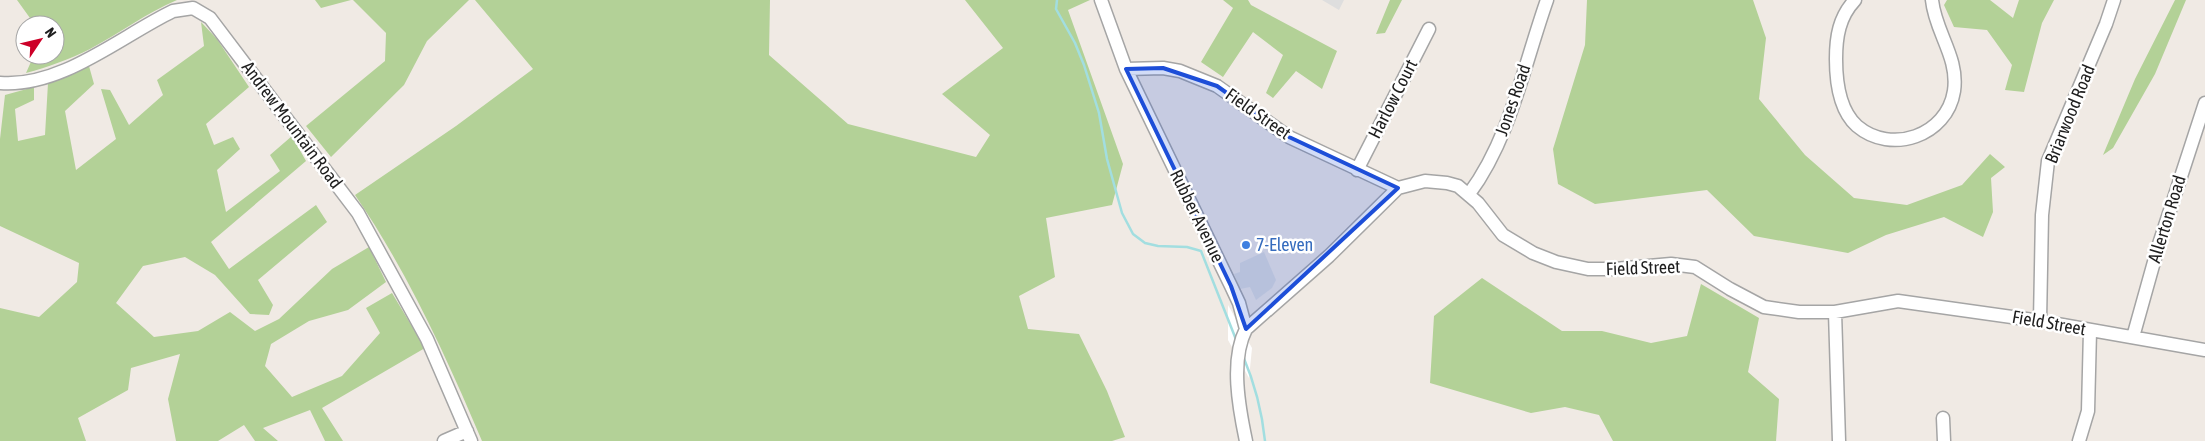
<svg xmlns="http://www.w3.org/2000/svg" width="2205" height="441" font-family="'Asap Condensed',sans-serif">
<rect width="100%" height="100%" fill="#f0eae4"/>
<path fill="#b3d197" d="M17 0H177C146 13 120 33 90 49 70 59 48 67 26 73L34 55H55V25H35Z
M315 0H351L321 8Z
M353 0H469L427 41 404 85 331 157 306 126 385 61 386 33Z
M475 0H770L769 55 848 124 976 157 990 135 942 94 1003 48 965 0H1090L1068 10 1123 164 1112 205 1046 218 1055 277 1019 296 1028 329 1079 334 1107 391 1125 437 1112 441H482C446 356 407 271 355 195L456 126 533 69Z
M1223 0H1248L1251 5 1337 51 1322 89 1296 71 1273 98 1266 93 1283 55 1253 32 1223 77 1201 62 1233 8Z
M1390 0H1402L1385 33 1376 34Z
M1587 0H1753L1766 38 1759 99 1805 155 1854 198 1907 205 1962 185 1990 154 2005 167 1991 178 1993 212 1983 237 1944 217 1886 235 1848 253 1754 236 1707 190 1595 204 1558 184 1553 149 1585 45Z
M1947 0H1990L2013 18 2019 0H2054L2042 23 2024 92 2005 90 2012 65 1987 30 1954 27 1944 5Z
M2175 0H2186L2155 74 2113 148 2103 155 2135 79Z
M201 22 217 39 249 87 206 124 214 145 233 137 240 149 217 170 226 212 280 171 270 155 292 136 306 161 211 242 229 269 316 205 327 222 258 280 273 305 269 315 250 314 215 275 185 257 143 266 116 303 154 337 198 331 230 312 255 331 279 319 332 269 369 247 386 282 348 310 309 321 271 344 265 366 292 397 342 376 380 333 366 308 392 293 425 348 322 408 343 441H325L310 410 263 428 278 441H255L244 425 218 441H176L168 399 180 354 131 368 128 390 78 418 86 441H0V308L39 317 77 282 79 263 0 226V139L5 95 34 87V100L15 109 18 141 45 135 48 83 89 66 94 84 65 111 76 170 116 139 101 89 110 90 129 125 163 95 157 80 204 46Z
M1482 278 1562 331H1602L1651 343 1687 336 1701 284 1759 318 1748 372 1779 399 1776 441H1613L1599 415 1565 407 1531 413 1430 383 1434 316Z"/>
<path fill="#dedede" d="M1322 0H1344L1339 10Z
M1264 252 1276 280 1272 288 1256 300 1250 287 1240 289 1234 274 1240 272V263Z"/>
<path fill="#fff" d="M1228 305 1252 348 1249 378 1228 340Z"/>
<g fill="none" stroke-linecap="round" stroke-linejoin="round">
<path stroke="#a2dee0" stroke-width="2.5" d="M1057 0 1056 9 1075 43 1084 65 1099 113 1107 159 1122 213 1133 234 1145 243 1158 246 1187 247 1201 251 1237 342
M1243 356C1255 384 1262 411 1265 441"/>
<defs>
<path id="minor" d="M1101 0 1126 69 1231 286 1239 303 1246 329
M1855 0C1839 17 1836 37 1836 59 1836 82 1839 110 1857 126 1891 155 1947 136 1954 91 1959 57 1935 32 1932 0
M1126 69 1163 68 1180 71 1217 86 1289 137 1398 188
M0 83C61 88 121 36 173 11L193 8 210 18 358 213 427 339 471 441
M1357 170 1429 29
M1469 194C1510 139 1524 65 1547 0
M1835 312 1839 441
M2040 321 2042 215 2048 161 2106 24 2114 0
M2133 337 2159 244 2205 103
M1943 418 1944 441
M444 441 467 431
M1246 441C1239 408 1230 360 1246 329L1329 256 1398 188 1425 181 1447 183 1458 186 1478 203 1503 235 1533 253 1556 262 1588 269H1615L1671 264 1695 267 1730 289 1764 307 1799 312H1835L1898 301 2040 321 2205 350
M2079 441 2088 411 2090 331"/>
</defs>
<use href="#minor" stroke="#a5a5a5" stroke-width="15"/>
<use href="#minor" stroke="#fff" stroke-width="12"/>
</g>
<path fill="#1d4ed8" fill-opacity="0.2" stroke="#1d4ed8" stroke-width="4" stroke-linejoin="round" d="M1163 68 1217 86 1289 137 1398 188 1246 329 1231 286 1126 69Z"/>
<circle fill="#3f7fe0" stroke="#fff" stroke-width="2" cx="1246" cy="245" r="5"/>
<g text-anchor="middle" stroke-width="5" stroke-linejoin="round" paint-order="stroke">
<g font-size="18" fill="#1e1e1e" stroke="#fff">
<text transform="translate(1393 99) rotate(-63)" y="6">Harlow Court</text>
<text transform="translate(1513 100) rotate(-71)" y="6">Jones Road</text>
<text transform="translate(1258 114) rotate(35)" y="6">Field Street</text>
<text transform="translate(2070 114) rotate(-68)" y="6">Briarwood Road</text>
<text transform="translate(292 125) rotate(53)" y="6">Andrew Mountain Road</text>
<text transform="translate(1197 216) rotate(64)" y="6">Rubber Avenue</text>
<text transform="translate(2167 219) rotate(-73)" y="6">Allerton Road</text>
<text transform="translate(1643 268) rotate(-2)" y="6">Field Street</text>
<text transform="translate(2049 323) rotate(10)" y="6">Field Street</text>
</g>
<g font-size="18" fill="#366cbe" stroke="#fff" text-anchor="start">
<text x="1256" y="251">7-Eleven</text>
</g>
</g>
<g transform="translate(40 40) rotate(55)"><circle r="24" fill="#ffffff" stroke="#a5a5a5"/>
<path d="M0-4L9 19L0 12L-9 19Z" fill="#cd0028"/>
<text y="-8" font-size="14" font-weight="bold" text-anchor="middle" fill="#1e1e1e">N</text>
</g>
</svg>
